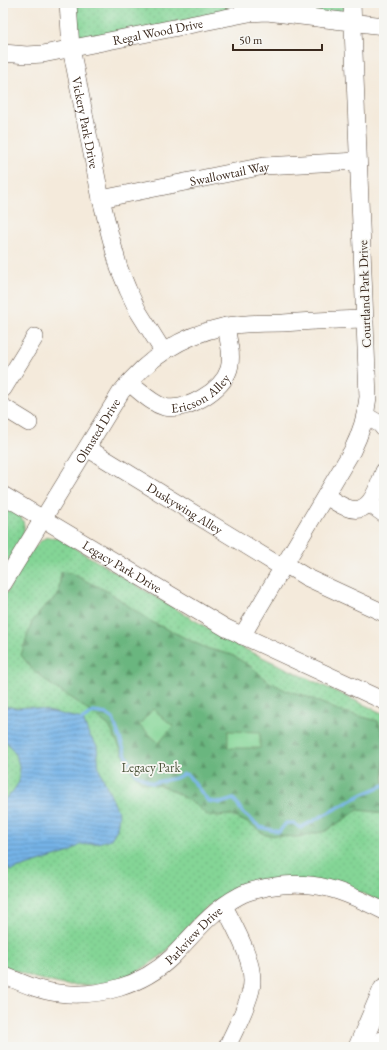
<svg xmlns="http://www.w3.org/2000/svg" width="387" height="1050" font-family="'EB Garamond',serif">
<defs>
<pattern id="green-dots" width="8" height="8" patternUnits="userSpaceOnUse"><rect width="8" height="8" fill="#84d596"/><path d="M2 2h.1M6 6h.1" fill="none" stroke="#73b781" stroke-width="1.8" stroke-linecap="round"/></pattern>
<pattern id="forest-firs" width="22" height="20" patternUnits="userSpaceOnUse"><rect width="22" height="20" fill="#6bb67f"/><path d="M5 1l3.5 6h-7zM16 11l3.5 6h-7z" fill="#599467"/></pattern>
<pattern id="water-rules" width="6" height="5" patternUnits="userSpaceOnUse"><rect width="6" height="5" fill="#74b3e7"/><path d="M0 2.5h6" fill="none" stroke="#6092bb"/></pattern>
</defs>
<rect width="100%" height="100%" fill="#f6f6f2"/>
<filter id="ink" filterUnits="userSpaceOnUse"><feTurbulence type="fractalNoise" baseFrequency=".025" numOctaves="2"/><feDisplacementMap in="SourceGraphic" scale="8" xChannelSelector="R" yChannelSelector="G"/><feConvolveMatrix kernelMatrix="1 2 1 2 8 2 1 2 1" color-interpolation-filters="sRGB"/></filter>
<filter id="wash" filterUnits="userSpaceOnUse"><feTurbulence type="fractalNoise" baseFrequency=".012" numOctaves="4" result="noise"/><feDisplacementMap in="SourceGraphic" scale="16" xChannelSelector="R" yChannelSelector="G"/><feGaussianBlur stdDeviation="0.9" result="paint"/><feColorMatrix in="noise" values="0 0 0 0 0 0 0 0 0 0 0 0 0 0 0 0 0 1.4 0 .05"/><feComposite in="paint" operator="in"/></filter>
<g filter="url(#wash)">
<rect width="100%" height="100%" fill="#f4eadb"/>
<path fill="url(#green-dots)" stroke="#60805a" d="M68 3H352V22L284 14 71 48Z
M3 504C8 507 15 510 19 515 34 531 12 555 3 570Z
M47 537 58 538 234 644 384 714V903L348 887 233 890 205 909 193 920 164 954 139 971 125 978 95 985H64L35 978 3 966V599C13 582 30 545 47 537Z"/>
<path fill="url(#forest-firs)" stroke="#53704e" d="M61 572 71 573 86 581 109 592 150 621 206 648 232 655 253 668 266 680 285 690 303 695 340 711 378 721 384 739V815L376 812 358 810 326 831 298 837 265 835 252 825 231 815 217 816 207 815 196 805 166 787 141 782 133 773 109 726 76 701 51 685 32 669 21 655 32 622 46 605 58 596Z"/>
<path fill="#84d596" stroke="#60805a" d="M153 709 173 726 159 743 139 725Z
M228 731 260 732V748H228Z"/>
<path fill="url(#water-rules)" stroke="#586e82" d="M3 706 16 708 30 707 83 719 88 733 97 746 99 769 119 814 117 829 111 839 98 843 80 845 70 852 10 871 3 860V801L13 791 19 782V766L16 755 3 737Z"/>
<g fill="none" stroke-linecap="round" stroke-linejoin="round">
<path stroke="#74b3e7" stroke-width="3.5" d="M83 719 94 712 106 714 113 719 126 755 136 774 152 783 176 778 184 774 188 775 208 801 221 803 234 799 243 813 260 827 279 832 286 823H294L300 828 363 794 384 785"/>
</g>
</g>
<g filter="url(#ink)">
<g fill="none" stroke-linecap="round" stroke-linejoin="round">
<defs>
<g id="minor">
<path id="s1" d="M68 3 71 48 101 199 110 235 119 268 128 290 138 311 163 351"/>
<path id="s2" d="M3 53 27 55 43 54 249 13 267 12 284 14 384 26"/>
<path id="s3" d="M101 199 264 166 358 161"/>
<path id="s4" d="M129 383C140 391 151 403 164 407 186 412 222 391 229 369 233 355 228 340 226 326"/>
<path d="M3 389 35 337"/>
<path d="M3 407 29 423"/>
<path d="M366 416 380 424 384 429"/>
<path id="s5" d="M87 448 283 568"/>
<path id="s6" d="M3 495 226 628 384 701"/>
<path d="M326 496C332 500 338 504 345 507 370 518 377 489 384 471"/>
<path d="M370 504 384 514"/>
<path d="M285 564 306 577 384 613"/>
<path id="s7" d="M3 584 121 392C147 359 181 336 222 327 241 323 263 323 283 323 310 321 338 320 365 319"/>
<path d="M242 636 352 451C361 433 366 417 368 397L352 3"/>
<path d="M224 906C235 928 257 965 251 990 246 1010 235 1029 227 1047"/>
<path id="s8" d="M3 975C20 982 39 991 58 993 98 998 142 986 172 957 193 935 212 910 239 896 247 891 259 889 268 887 313 878 344 891 384 911"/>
</g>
<path id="major" d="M359 1047 384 989
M381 1047 384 1041"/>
</defs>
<use href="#minor" stroke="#57473a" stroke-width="18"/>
<use href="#major" stroke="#57473a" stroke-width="22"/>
<use href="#minor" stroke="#fff" stroke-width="17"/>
<use href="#major" stroke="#fff" stroke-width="21"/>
</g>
</g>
<g text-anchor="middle" stroke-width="3.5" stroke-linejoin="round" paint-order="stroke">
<g font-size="13" fill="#3b2a1e" stroke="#f6f6f2">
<text dy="5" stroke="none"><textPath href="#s2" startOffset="157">Regal Wood Drive</textPath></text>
<text dy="5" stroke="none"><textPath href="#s1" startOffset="121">Vickery Park Drive</textPath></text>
<text dy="5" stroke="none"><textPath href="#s3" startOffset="131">Swallowtail Way</textPath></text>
<text transform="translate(364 294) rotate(-92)" y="5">Courtland Park Drive</text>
<text dy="5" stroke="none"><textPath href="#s4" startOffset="83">Ericson Alley</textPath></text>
<text dy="5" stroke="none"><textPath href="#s7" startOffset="180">Olmsted Drive</textPath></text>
<text dy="5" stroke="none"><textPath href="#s5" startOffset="115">Duskywing Alley</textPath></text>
<text dy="5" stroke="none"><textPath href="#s6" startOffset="139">Legacy Park Drive</textPath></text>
<text dy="5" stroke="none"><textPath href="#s8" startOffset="212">Parkview Drive</textPath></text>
</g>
<g font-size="13" fill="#4d553c" stroke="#f6f6f2">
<text x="151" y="772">Legacy Park</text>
</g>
</g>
<rect width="387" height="1050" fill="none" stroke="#f6f6f2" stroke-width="16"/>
<path d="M233 44v6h89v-6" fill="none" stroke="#3b2a1e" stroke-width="2"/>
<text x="239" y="44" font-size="12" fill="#3b2a1e" stroke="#f6f6f2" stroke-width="3" paint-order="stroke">50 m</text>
</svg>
